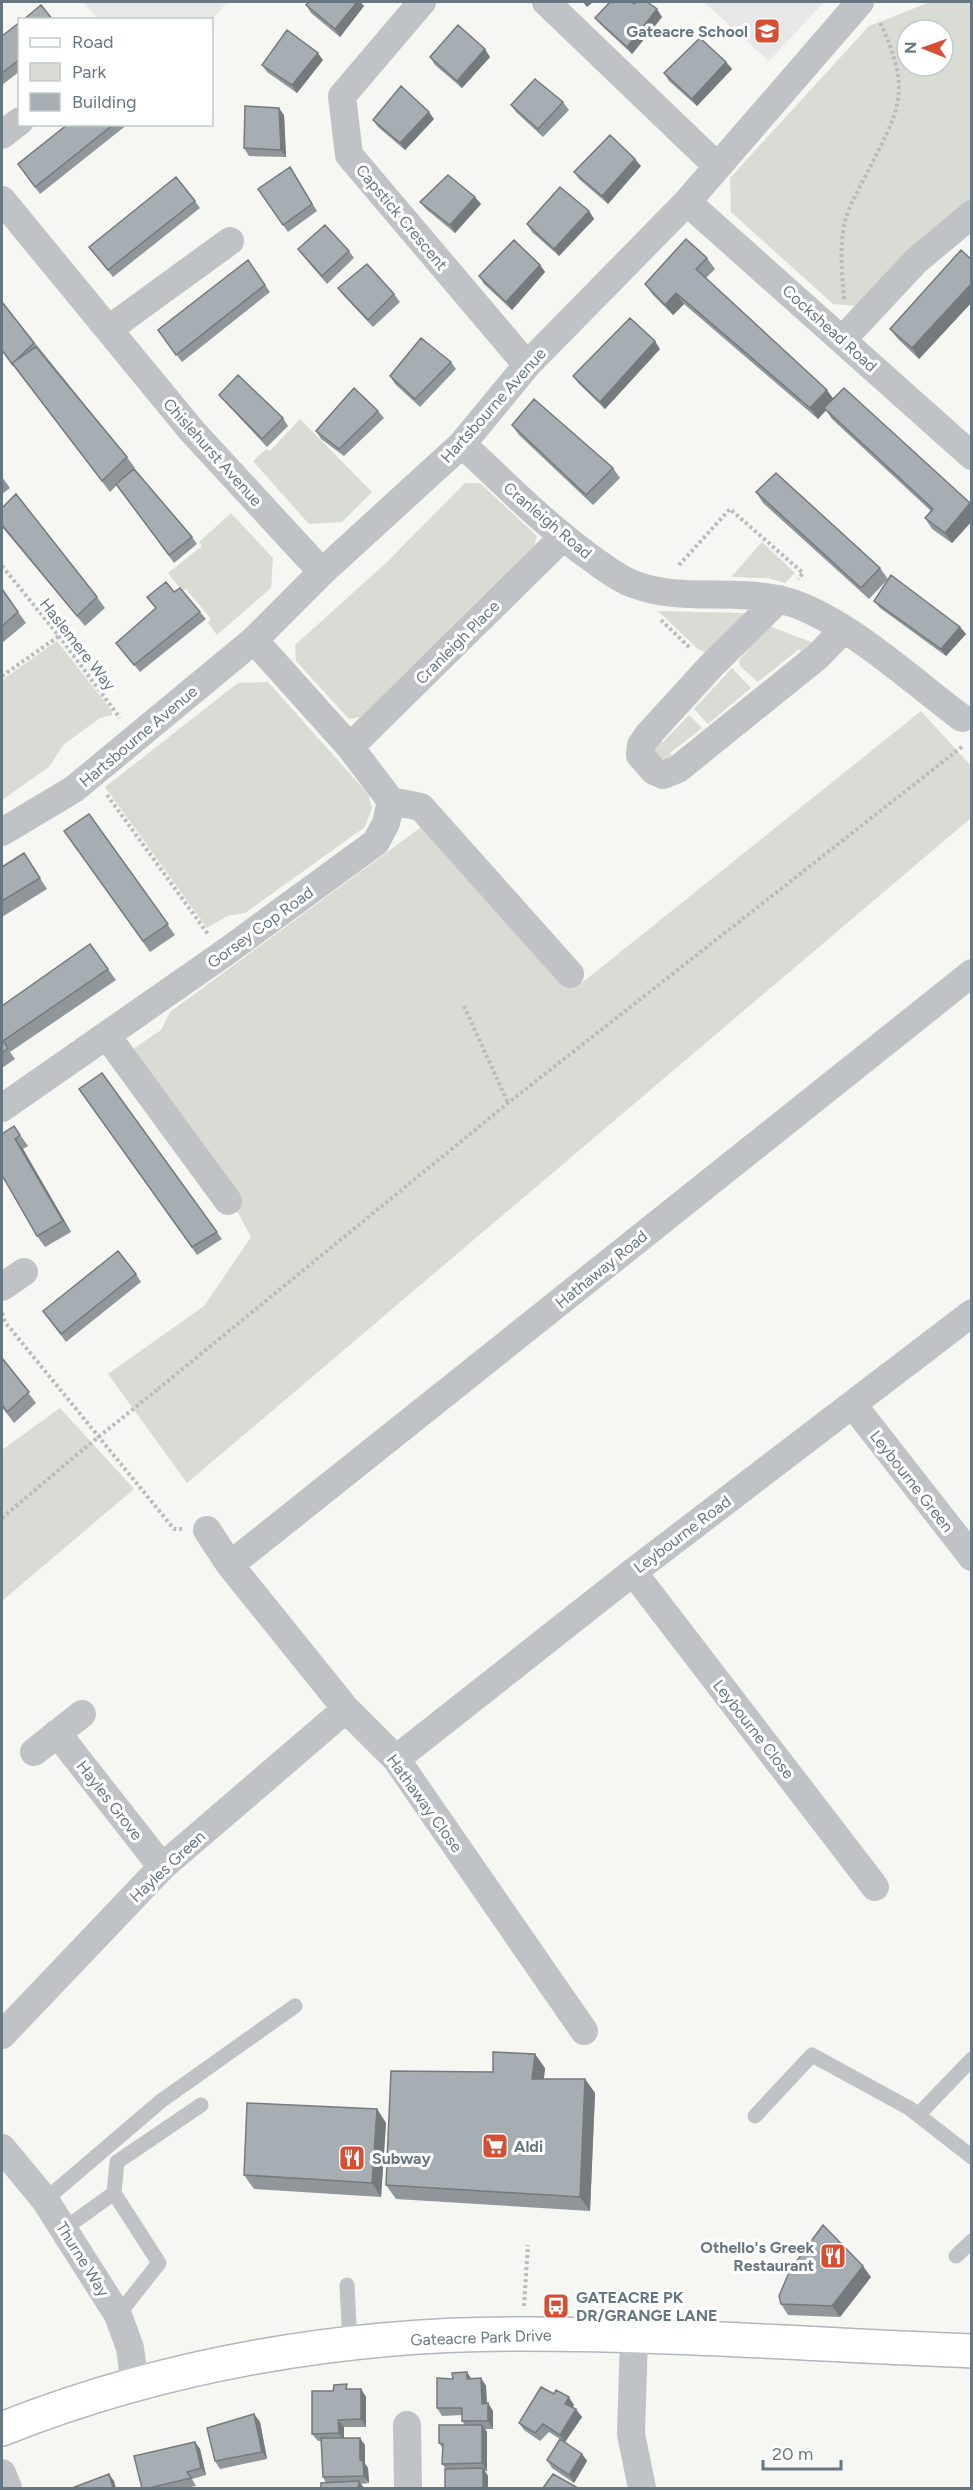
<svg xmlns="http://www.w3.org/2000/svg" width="973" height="2490" font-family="Figtree,sans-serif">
<rect width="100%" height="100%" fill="#f6f6f3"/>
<path fill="#e6e7e6" d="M83 2H227L212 20 98 19Z
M704 2H824L769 61Z"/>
<path fill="#d8dcd4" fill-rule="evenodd" d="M930 2H971V203L860 306 833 304 731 212 730 178 869 26ZM907 30H943V66H907Z
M300 419 372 492 342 522 309 524 253 461 266 449 270 451Z
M465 483H480L537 536 534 546 360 717 349 719 296 661 295 645 386 563Z
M231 513 273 558 271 588 217 635 208 623 211 619 186 589 182 591 168 573 202 546 199 542Z
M762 542 795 573 785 583 768 578 731 577Z
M658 611 743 613 747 615 705 652 698 649Z
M769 626 816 644 806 657 799 649 758 682 740 666 739 660Z
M57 641 112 711V715L100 718 63 745 49 767 2 800V680Z
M732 668 751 688 708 724 694 709Z
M268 682 368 794 372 808 365 827 245 913 227 916 207 928 105 787 238 683Z
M921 711 971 766V818L187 1483 108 1374 204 1306 251 1237 231 1200 126 1054 161 1030 170 1012 428 822 567 981 583 982Z
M689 715 702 728 670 753 676 761 669 765 651 749 656 736 663 742Z
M60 1408 134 1489 2 1601V1450Z"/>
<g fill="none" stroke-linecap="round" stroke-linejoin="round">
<defs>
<path id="secondary" d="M2 2429C165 2364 347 2333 523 2334 672 2334 822 2345 972 2351"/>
</defs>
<use href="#secondary" stroke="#b2b7ba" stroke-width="36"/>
<path stroke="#b9bcbe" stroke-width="4" stroke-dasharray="3 3" stroke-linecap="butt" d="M844 299C842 273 839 246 845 221 849 206 857 193 864 179 899 109 914 95 879 20
M679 565 730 509 803 573 798 579
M2 566 59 636 120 718
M661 620 690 648
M2 676 59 636
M107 795 208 934
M464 1006 508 1103
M2 1313 5 1322 174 1529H182
M158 1389 508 1103 963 746
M2 1518 80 1452
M524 2306 528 2245"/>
<path stroke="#bfc3c6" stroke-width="15" d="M918 2115 972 2059
M755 2116 812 2055 909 2108 972 2157
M114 2193 117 2162 201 2105
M45 2200 161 2101 295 2006
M64 2229 114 2193 159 2263 118 2315
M956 2256 972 2241
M347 2285 350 2344"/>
<path stroke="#bfc3c6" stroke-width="28" d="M422 2 342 96 349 155 527 365
M546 2 717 166
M2 135 20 121
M2 200 192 431 322 572
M687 202 972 456
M109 329 230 241
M843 339 916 261 972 214
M462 444C504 483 544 524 591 558 604 567 617 578 633 584 679 602 729 589 777 599 836 610 912 681 962 718
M779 599 711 666 648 735 641 745 640 755 654 771 663 775 678 769 818 656 844 629
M350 747 563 537
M391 801 421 807 570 974
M2 832 74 789 254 640 322 572 462 444 527 365 687 202 860 2
M107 1036 228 1201
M2 1108 223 954 376 842 386 823 391 801 350 747 254 640
M2 1287 24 1272
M853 1405 972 1557
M207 1530 230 1565 346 1709 396 1759 584 2031
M230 1565 972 973
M633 1572 875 1887
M57 1733 162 1867
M34 1752 82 1714
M396 1759 633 1572 972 1313
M2 2035 162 1867 346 1709
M2 2148 45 2200 118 2315 130 2348 135 2385
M634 2337 631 2434 642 2488
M407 2425 408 2488
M2 2473 8 2488"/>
<use href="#secondary" stroke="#fff" stroke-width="33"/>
<path stroke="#b9bcbe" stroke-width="4" stroke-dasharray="3 3" stroke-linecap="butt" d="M80 1452 158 1389"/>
</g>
<path fill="#90969a" d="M309 2H360L364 6 340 37 311 13 306 5Z
M634 4 662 17 632 54 601 25 595 18Z
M20 22V71L2 85V36Z
M430 57H490L462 88 435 65Z
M323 60 297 93 267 72 262 65Z
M726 62 732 69 697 106 669 81 664 73Z
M563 102 569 110 543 137 516 112 511 105Z
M284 115 286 157 249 156 244 148Z
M434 119 405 150 378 127 373 120Z
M68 124H128L40 194 18 164Z
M641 166 608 204 579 179 574 172Z
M290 167 317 211 288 232 258 189Z
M195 201 200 208 113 277 89 247Z
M420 202 481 204 455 233 426 209Z
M589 211 594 219 559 256 532 232 527 224Z
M298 249 349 251 354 258 327 284 303 256Z
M707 258 715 269 706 278 834 399 970 503 972 504V521L952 543 932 529 925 518 931 511 832 419 826 410 818 419 684 304 673 315 653 295 645 284Z
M248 260 270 292 182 362 158 330Z
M972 260V302L919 359 898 339 890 329Z
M540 265 545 272 512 310 484 284 479 276Z
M338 288 394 294 400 302 373 327 343 295Z
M2 302 127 457 135 468 131 472 192 537 197 544 174 563 117 485 110 492 2 351Z
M660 349 605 409 579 384 573 376Z
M451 362 456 369 420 407 395 384 390 376Z
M219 395 283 418 288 426 267 447 225 402Z
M378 411 384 418 344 456 321 439 316 431Z
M512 425 613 468 620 478 593 505 519 435Z
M2 477 10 488 2 494Z
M756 492 880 568 888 579 869 599 763 503Z
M2 508 97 597 105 608 85 626 2 527Z
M2 589 26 623 2 643Z
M147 597 200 612 206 619 140 672 116 643 156 608Z
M874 601 960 627 966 634 946 656 880 608Z
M89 814 175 935 150 952 64 831Z
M24 853 47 889 2 917V867Z
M108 969 116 980 10 1052 15 1059 2 1068V1006Z
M102 1073 222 1239 197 1255 79 1089Z
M14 1126 28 1146 23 1149 71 1232 45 1247 37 1236 2 1175Z
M136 1274 141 1282 66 1342 43 1311Z
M2 1358 36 1403 14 1423 2 1407Z
M545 2068 544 2079H585L595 2093 590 2211 396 2199 386 2185 493 2072Z
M377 2109 386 2123 381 2197 254 2189 244 2175Z
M871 2277 840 2317 788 2315 781 2304Z
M481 2378 486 2386 487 2403 493 2411V2429H485L487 2432V2471H484L488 2476 446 2469 442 2464 443 2449 439 2443 465 2425 462 2421V2415L442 2416 437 2408 472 2379Z
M350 2389H361L366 2397V2427H344V2438L365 2445V2464L368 2468 369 2483 360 2484 364 2488 326 2483 323 2477 321 2441H318L312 2434 333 2391Z
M554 2394 574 2405 573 2407 582 2417 565 2442 582 2454 587 2461 574 2483 552 2468 547 2460 560 2439 549 2432 540 2441 524 2430 519 2423Z
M254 2414 260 2422 267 2459 220 2469 215 2461Z
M195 2442 200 2449 206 2475 192 2479 196 2486 185 2488H142Z"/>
<path fill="#757a7d" d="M357 2H360L364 6 340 37 335 29Z
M583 2H593L587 7Z
M657 9 662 17 632 54 627 47Z
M485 49 490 57 462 88 457 81Z
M318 53 323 60 297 93 292 85Z
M726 62 732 69 697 106 692 99Z
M279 108 284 115 286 157 281 150Z
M429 112 434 119 405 150 400 143Z
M635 159 641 166 608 204 602 196Z
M475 197 481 204 455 233 450 225Z
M589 211 594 219 559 256 554 249Z
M540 265 545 272 512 310 506 302Z
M972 283V302L919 359 912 348Z
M676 293 684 304 673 315 665 305Z
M655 341 660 349 605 409 600 402Z
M827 390 835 401 818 419 810 408Z
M970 503 972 504V521L952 543 945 533Z
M960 627 966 634 946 656 941 649Z
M15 1139 23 1149 71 1232 63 1221Z
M535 2054 545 2068 542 2092 532 2079Z
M585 2079 595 2093 590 2211 580 2197Z
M377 2109 386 2123 381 2197 372 2183Z
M863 2266 871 2277 840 2317 832 2306Z
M467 2372 472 2380 467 2379Z
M481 2378 486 2386 487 2411 482 2404Z
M361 2389 366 2397V2427L361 2419Z
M569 2397 574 2405 570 2411 565 2404Z
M488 2403 493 2411V2429L488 2421Z
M576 2409 582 2417 565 2442 560 2435Z
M254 2414 260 2422 267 2459 262 2452Z
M338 2420 344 2427V2441L339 2433Z
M482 2425 487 2432V2471L482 2463Z
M360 2438 365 2445V2464L368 2468 369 2483 364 2476 360 2460Z
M195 2442 200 2449 206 2475 201 2468Z
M582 2454 587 2461 574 2483 569 2475Z
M483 2468 488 2476V2488H483Z
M109 2474 114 2481 116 2488H113Z
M359 2481 364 2488H358Z"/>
<path fill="#a7aeb3" stroke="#757a7d" stroke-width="1.5" d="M309 2H357L335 29 306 5Z
M610 2H632L634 4 636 2H647L657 9 627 47 595 18Z
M41 5 53 20H23Z
M20 22V59L2 73V36Z
M458 25 485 49 457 81 430 57Z
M287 30 318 53 292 85 262 65Z
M700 38 726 62 692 99 664 73Z
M535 79 563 102 538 129 511 105Z
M401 86 429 112 400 143 373 120Z
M245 106 279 108 281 150 244 148Z
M68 124H114L35 187 18 164Z
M610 135 635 159 602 196 574 172Z
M290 167 312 204 283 225 258 189Z
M448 175 475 197 450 225 420 202Z
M176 177 195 201 108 270 89 247Z
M560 187 589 211 554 249 527 224Z
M325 225 349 251 322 276 298 249Z
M686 239 707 258 696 269 827 390 810 408 676 293 665 305 645 284Z
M514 240 540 265 506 302 479 276Z
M961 250 972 260V283L912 348 890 329Z
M248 260 265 285 176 355 158 330Z
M367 264 394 294 368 320 338 288Z
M2 302 34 343 16 360 12 363V364L2 350Z
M630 318 655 341 600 402 573 376Z
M421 338 451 362 415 399 390 376Z
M36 347 127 457 102 481 12 363Z
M238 375 283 418 262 439 219 395Z
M354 388 378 411 339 449 316 431Z
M844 388 970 503 945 533 925 518 933 509 824 408Z
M534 399 613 468 586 495 512 425Z
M134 469 192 537 169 555 116 484Z
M776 473 880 568 861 588 756 492Z
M16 494 97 597 77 616 2 525V508Z
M891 575 960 627 941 649 874 601Z
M166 582 174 592 180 588 200 612 134 665 116 643 156 608 147 597Z
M2 589 18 612 2 626Z
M89 814 168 924 143 941 64 831Z
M24 853 40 878 2 901V867Z
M90 944 108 969 3 1041 8 1048 2 1053V1006Z
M102 1073 217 1232 192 1247 79 1089Z
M14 1126 20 1135 15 1139 63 1221 37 1236 2 1175V1134Z
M118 1251 136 1274 61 1334 43 1311Z
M2 1358 29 1392 7 1412 2 1405Z
M493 2052 535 2054 532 2079H585L580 2197 386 2185 391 2071 493 2072Z
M247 2103 377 2109 372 2183 244 2175Z
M823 2225 863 2266 832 2306 781 2304 779 2296 790 2270Z
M467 2372V2379L481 2378 482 2404 488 2403V2421H462V2408H437V2378L453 2379 452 2373Z
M347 2384 346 2389H361V2419L338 2420 339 2433 312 2434V2391H333L334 2385Z
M541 2387 554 2394 556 2390 569 2397 565 2404 576 2409 560 2435 543 2424 535 2433 519 2423Z
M254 2414 262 2452 215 2461 207 2428Z
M439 2425H482V2463L442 2464 443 2444 439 2443Z
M321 2438H360V2460L363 2461 364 2476 323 2477Z
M560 2439 582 2454 569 2475 547 2460Z
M195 2442 201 2468 187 2472 191 2478 149 2488H142L134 2456Z
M483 2468V2488H445V2469Z
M109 2474 113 2488H72Z
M553 2474 578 2488H543Z
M359 2481 358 2488H321V2483Z"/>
<defs>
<symbol id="school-square" viewBox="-11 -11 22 22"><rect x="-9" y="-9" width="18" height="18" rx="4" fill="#d45035" stroke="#fff"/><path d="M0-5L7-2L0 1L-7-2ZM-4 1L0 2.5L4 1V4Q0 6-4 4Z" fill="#fff"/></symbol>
<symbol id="supermarket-square" viewBox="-11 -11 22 22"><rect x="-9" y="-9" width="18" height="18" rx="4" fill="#d45035" stroke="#fff"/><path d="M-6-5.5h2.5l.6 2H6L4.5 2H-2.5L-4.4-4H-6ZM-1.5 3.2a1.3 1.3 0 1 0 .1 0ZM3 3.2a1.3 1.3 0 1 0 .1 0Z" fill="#fff"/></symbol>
<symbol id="restaurant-square" viewBox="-11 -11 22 22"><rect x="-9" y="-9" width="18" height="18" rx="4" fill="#d45035" stroke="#fff"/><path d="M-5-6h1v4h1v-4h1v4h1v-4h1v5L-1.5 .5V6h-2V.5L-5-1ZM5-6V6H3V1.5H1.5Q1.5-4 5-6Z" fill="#fff"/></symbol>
<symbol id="bus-square" viewBox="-11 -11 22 22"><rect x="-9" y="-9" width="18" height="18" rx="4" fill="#d45035" stroke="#fff"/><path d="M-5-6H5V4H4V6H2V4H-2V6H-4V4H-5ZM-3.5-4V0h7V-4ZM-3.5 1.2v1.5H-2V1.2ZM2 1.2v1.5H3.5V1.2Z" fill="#fff"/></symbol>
</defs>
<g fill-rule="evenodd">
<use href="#school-square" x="752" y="16" width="30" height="30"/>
<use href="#supermarket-square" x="480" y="2131" width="30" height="30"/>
<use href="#restaurant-square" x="337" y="2143" width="30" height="30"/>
<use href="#restaurant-square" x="818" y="2241" width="30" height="30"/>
<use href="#bus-square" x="541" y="2291" width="30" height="30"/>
</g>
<g text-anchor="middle" stroke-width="6" stroke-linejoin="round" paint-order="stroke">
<g font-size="16" font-weight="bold" fill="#677781" stroke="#fff" text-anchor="start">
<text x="748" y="37" text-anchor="end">Gateacre School</text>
<text x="514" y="2152">Aldi</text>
<text x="372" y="2164">Subway</text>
<text x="814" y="2253" text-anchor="end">Othello's Greek<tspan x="814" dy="18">Restaurant</tspan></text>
<text x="576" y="2303">GATEACRE PK<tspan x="576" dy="18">DR/GRANGE LANE</tspan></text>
</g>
<g font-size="16" fill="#677781" stroke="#fff">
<text transform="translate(402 217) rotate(50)" y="6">Capstick Crescent</text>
<text transform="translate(830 328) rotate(42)" y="6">Cockshead Road</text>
<text transform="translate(493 405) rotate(-48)" y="6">Hartsbourne Avenue</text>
<text transform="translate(213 452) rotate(48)" y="6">Chislehurst Avenue</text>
<text transform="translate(548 520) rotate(40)" y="6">Cranleigh Road</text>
<text transform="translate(457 642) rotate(-45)" y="6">Cranleigh Place</text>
<text transform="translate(78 644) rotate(52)" y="6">Haslemere Way</text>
<text transform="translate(138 736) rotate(-40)" y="6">Hartsbourne Avenue</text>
<text transform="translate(260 927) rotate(-36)" y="6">Gorsey Cop Road</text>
<text transform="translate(601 1269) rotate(-39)" y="6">Hathaway Road</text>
<text transform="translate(912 1481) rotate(52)" y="6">Leybourne Green</text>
<text transform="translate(682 1534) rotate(-37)" y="6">Leybourne Road</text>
<text transform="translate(754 1729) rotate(52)" y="6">Leybourne Close</text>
<text transform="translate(110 1800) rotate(52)" y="6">Hayles Grove</text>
<text transform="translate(425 1803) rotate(54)" y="6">Hathaway Close</text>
<text transform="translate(167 1866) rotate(-43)" y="6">Hayles Green</text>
<text transform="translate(83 2259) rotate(58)" y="6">Thurne Way</text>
<text transform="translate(481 2337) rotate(-2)" y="6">Gateacre Park Drive</text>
</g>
</g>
<rect width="973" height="2490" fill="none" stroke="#677781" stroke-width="6"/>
<rect x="18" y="18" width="195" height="108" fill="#ffffff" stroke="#c2c9cd" stroke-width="1.5"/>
<rect x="30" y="38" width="30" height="9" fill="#ffffff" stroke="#c2c9cd" stroke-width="1.5"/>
<text x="72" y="48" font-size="18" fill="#677781">Road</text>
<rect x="30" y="63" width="30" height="18" fill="#d8dcd4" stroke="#c2c9cd" stroke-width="1.5"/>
<text x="72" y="78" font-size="18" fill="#677781">Park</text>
<rect x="30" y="93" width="30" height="18" fill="#a7aeb3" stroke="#c2c9cd" stroke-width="1.5"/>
<text x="72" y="108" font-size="18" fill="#677781">Building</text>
<g transform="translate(925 48) rotate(271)"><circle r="28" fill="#ffffff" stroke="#c2c9cd" stroke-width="1.5"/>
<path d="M0-4.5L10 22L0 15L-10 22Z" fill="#d45035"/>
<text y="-9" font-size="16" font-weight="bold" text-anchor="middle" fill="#677781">N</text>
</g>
<path d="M763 2460v9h78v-9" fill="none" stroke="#677781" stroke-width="3"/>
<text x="772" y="2460" font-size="18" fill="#677781" stroke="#ffffff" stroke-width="4.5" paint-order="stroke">20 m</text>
</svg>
